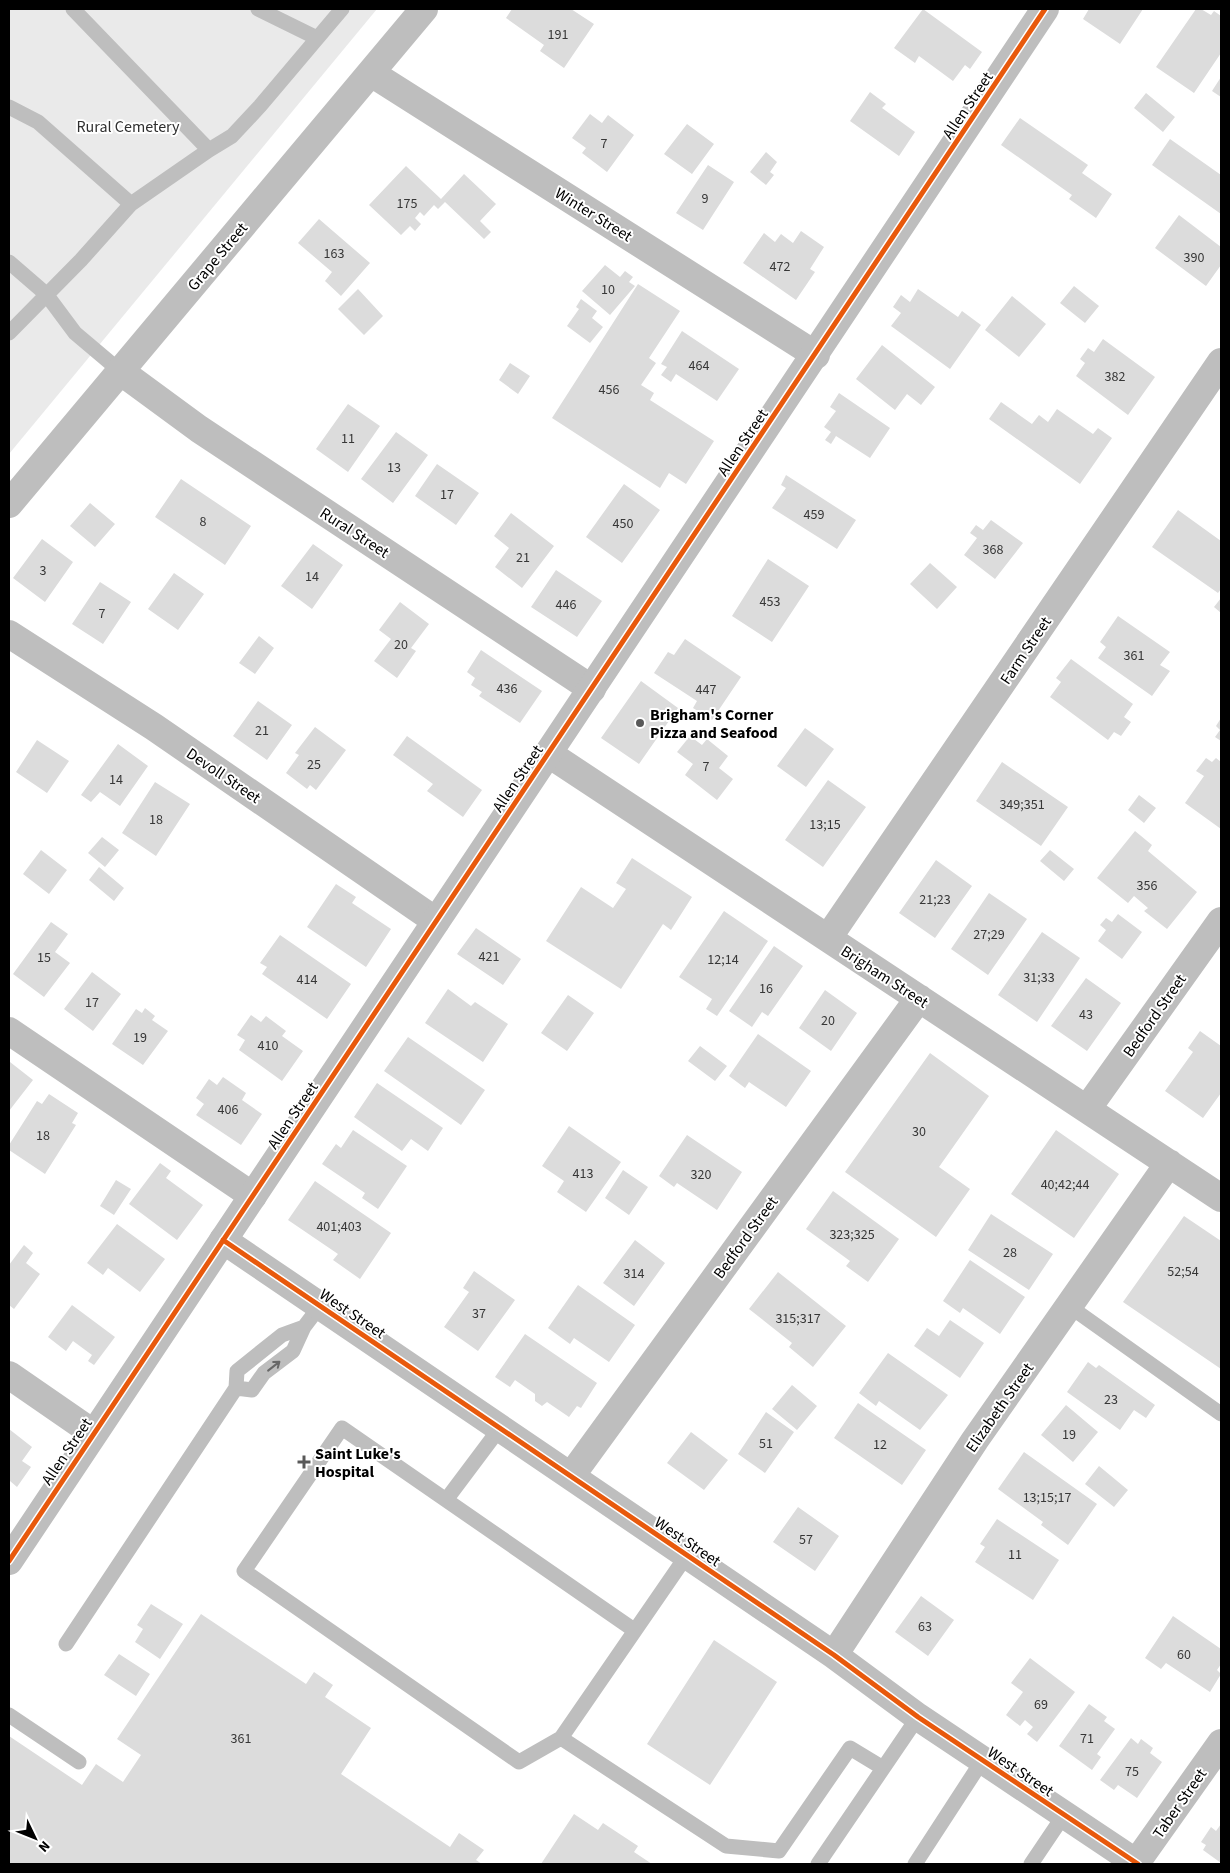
<svg xmlns="http://www.w3.org/2000/svg" width="1230" height="1873" font-family="'Source Sans 3',sans-serif">
<rect width="100%" height="100%" fill="#fff"/>
<path fill="#eaeaea" d="M9 9H377L9 454Z"/>
<path fill="#dcdcdc" d="M512 9H571L594 24 564 68 540 51 544 45 506 18Z
M923 9 982 52 970 69 965 65 953 81 919 56 915 63 894 48Z
M1089 9H1143L1120 44 1083 19Z
M1196 9H1201L1211 15 1214 11 1221 16V53L1194 93 1156 67Z
M1221 77V97L1212 91Z
M870 92 886 104 882 108 915 132 899 156 850 121Z
M1146 93 1175 117 1163 132 1134 108Z
M590 114 602 123 608 115 634 135 607 172 582 153 586 148 572 138Z
M1020 118 1088 165 1082 173 1112 194 1096 218 1069 199 1072 195 1001 145Z
M687 124 714 144 692 174 664 154Z
M1170 139 1221 175V214L1152 165Z
M766 152 777 162 770 172 774 175 766 185 750 172Z
M708 165 734 182 703 230 676 213Z
M406 166 441 199 464 174 496 204 480 221 491 232 484 239 445 202 438 209 434 205 424 216 420 212 415 218 421 224 415 231 410 226 401 235 369 205Z
M1179 215 1221 247V265L1206 286 1155 248Z
M319 219 370 263 341 296 325 281 332 272 298 243Z
M801 231 824 247 810 269 815 272 796 300 743 263 764 233 775 242 781 234 793 243Z
M605 265 620 277 625 271 633 277 629 282 635 286 610 315 582 291Z
M638 284 680 311 649 358 656 363 641 385 654 393 650 400 714 441 686 484 669 473 660 488 552 418Z
M1074 286 1099 306 1085 323 1060 303Z
M358 289 383 316 364 335 338 309Z
M918 289 958 317 962 311 981 325 950 369 891 326 901 313 893 307 901 295 910 302Z
M1012 296 1046 324 1019 357 985 330Z
M581 299 597 311 592 318 603 327 590 343 567 326 579 309 576 307Z
M682 331 739 369 717 401 676 374 671 382 661 375 667 367 661 364Z
M1103 339 1155 377 1128 415 1076 376 1085 363 1080 359 1088 348 1094 352Z
M882 345 935 387 921 405 907 394 895 410 856 379Z
M510 363 530 376 518 394 499 380Z
M839 393 890 428 870 458 836 436 831 444 825 440 831 432 824 427 836 411 830 407Z
M1001 402 1032 424 1039 415 1048 422 1057 409 1093 434 1098 428 1112 438 1080 484 989 419Z
M348 404 380 426 348 472 316 449Z
M396 432 428 455 393 503 361 479Z
M437 464 479 493 456 525 415 496Z
M786 475 856 520 837 549 772 508 786 488 781 485Z
M181 479 251 526 225 565 155 517Z
M624 484 660 510 622 563 586 537Z
M90 503 115 524 95 547 70 526Z
M1178 510 1221 541V589L1218 593 1152 547Z
M511 513 554 546 522 588 495 567 509 548 494 536Z
M991 520 1023 543 995 579 964 555 977 538 970 533 976 525 983 530Z
M42 539 73 562 45 602 13 578Z
M313 544 343 565 312 609 281 586Z
M768 559 809 586 772 642 732 616Z
M930 563 957 587 937 609 910 584Z
M556 570 602 601 577 637 531 607Z
M174 573 204 594 178 630 148 609Z
M100 582 131 602 103 644 72 624Z
M1221 598V613L1214 607Z
M400 602 429 624 411 648 416 651 397 678 374 661 391 639 379 630Z
M1118 616 1170 652 1160 665 1170 671 1152 696 1098 658 1106 647 1100 642Z
M259 636 274 648 255 674 239 663Z
M685 639 741 677 712 720 693 708 697 701 654 673 668 652 674 655Z
M481 650 542 691 520 723 479 696 482 692 471 685 475 678 467 672Z
M1071 659 1133 704 1124 717 1131 722 1121 736 1114 732 1108 740 1050 697 1061 682 1056 678Z
M641 681 678 708 639 764 601 738Z
M258 701 292 725 267 760 233 736Z
M1221 718V741L1215 737 1220 730 1216 726Z
M315 727 346 750 316 790 310 785 307 789 286 773 299 755 295 753Z
M805 728 834 749 806 787 777 766Z
M407 736 482 790 463 817 427 791 433 784 393 755Z
M690 736 702 745 707 739 728 756 719 768 733 779 717 800 685 775 693 764 677 752Z
M37 740 69 761 47 793 16 772Z
M118 744 148 766 120 806 100 792 91 802 81 795Z
M1206 758 1212 762 1216 758 1221 762V829L1185 803 1204 776 1196 771Z
M1002 762 1068 807 1041 846 976 801Z
M828 780 866 807 823 867 785 840Z
M155 782 190 804 156 856 122 833Z
M1139 795 1156 808 1144 823 1128 810Z
M1135 831 1152 845 1148 851 1197 892 1167 929 1144 911 1148 908 1134 896 1128 903 1097 878Z
M102 837 119 850 105 867 88 853Z
M41 850 67 870 49 894 23 874Z
M1050 850 1074 869 1064 881 1040 861Z
M632 858 692 897 671 930 663 924 621 989 546 941 581 887 613 908 626 889 616 883Z
M936 860 972 886 935 938 899 913Z
M99 867 124 888 114 901 89 880Z
M336 884 356 897 352 903 391 929 366 967 307 927Z
M989 893 1027 919 988 975 951 949Z
M724 911 768 941 717 1016 706 1009 712 999 679 977Z
M1118 914 1142 932 1122 959 1098 941 1106 930 1100 925 1106 918 1112 922Z
M51 922 68 934 55 952 70 963 44 997 13 974Z
M476 928 521 959 503 985 457 954Z
M1042 932 1080 958 1037 1022 998 995Z
M280 935 351 984 327 1019 262 974 267 967 260 963Z
M774 946 803 966 768 1016 762 1012 752 1027 729 1011Z
M92 972 121 994 93 1031 64 1009Z
M1086 978 1121 1003 1087 1051 1051 1026Z
M448 989 471 1006 475 1002 508 1024 483 1062 425 1023Z
M825 990 857 1013 831 1051 799 1028Z
M568 995 594 1013 567 1051 541 1033Z
M145 1008 155 1016 152 1020 168 1031 143 1065 112 1044 136 1009 142 1013Z
M251 1015 261 1022 266 1016 286 1031 282 1036 303 1051 282 1081 239 1050 245 1040 237 1035Z
M1200 1031 1221 1046V1093L1203 1118 1165 1091 1193 1052 1188 1048Z
M758 1034 811 1071 786 1107 749 1082 745 1088 729 1076Z
M408 1037 485 1090 461 1125 384 1071Z
M700 1046 727 1066 715 1081 688 1061Z
M930 1053 989 1096 939 1167 970 1189 936 1237 845 1172Z
M10 1062 33 1080 9 1111V1063Z
M223 1077 246 1093 242 1100 262 1114 241 1145 196 1115 204 1104 196 1098 209 1079 217 1085Z
M377 1083 443 1128 428 1151 411 1139 402 1151 354 1117Z
M49 1094 78 1113 72 1123 76 1125 45 1174 9 1150V1145L37 1101 42 1104Z
M569 1126 621 1162 586 1212 557 1192 564 1181 542 1166Z
M353 1130 407 1166 378 1209 362 1198 365 1193 322 1164 336 1144 341 1148Z
M1056 1130 1119 1174 1074 1238 1011 1194Z
M687 1135 742 1172 717 1210 677 1183 674 1187 659 1176Z
M160 1163 171 1171 166 1178 203 1205 177 1240 129 1204Z
M623 1170 648 1187 629 1215 605 1198Z
M116 1180 131 1189 114 1215 100 1206Z
M315 1181 391 1233 360 1279 333 1260 338 1254 288 1220Z
M833 1191 899 1239 868 1282 846 1266 850 1261 806 1229Z
M991 1214 1053 1254 1029 1290 968 1250Z
M1184 1216 1221 1241V1369L1123 1302Z
M117 1224 165 1259 140 1292 108 1268 103 1275 87 1263Z
M635 1240 665 1263 634 1306 603 1283Z
M24 1245 33 1253 26 1263 40 1274 14 1309 9 1305V1265Z
M970 1260 1025 1297 1000 1334 963 1308 960 1313 943 1301Z
M474 1271 515 1300 478 1351 444 1327 469 1292 463 1288Z
M778 1272 846 1326 813 1367 789 1347 792 1343 749 1309Z
M578 1285 635 1325 609 1362 574 1338 570 1344 548 1328Z
M72 1305 115 1337 94 1365 88 1361 92 1355 73 1341 66 1351 48 1337Z
M950 1320 984 1343 960 1378 914 1346 927 1328 939 1336Z
M525 1334 597 1383 581 1408 577 1406 569 1417 547 1402 542 1406 535 1401V1394L515 1380 510 1387 495 1377Z
M888 1353 948 1395 920 1430 879 1401 876 1406 859 1393Z
M1088 1362 1096 1368 1099 1365 1155 1405 1146 1418 1134 1410 1120 1430 1067 1392Z
M792 1385 817 1406 797 1430 772 1409Z
M858 1403 926 1450 902 1485 834 1438Z
M1066 1405 1098 1432 1073 1462 1041 1435Z
M766 1412 794 1432 765 1473 738 1454Z
M9 1429 32 1447 22 1461 31 1467 17 1487 10 1481 9 1482Z
M691 1432 728 1460 704 1490 667 1463Z
M1024 1452 1097 1504 1068 1545 1041 1525 1043 1522 998 1489Z
M1099 1466 1128 1490 1114 1507 1085 1484Z
M798 1507 839 1536 815 1571 773 1542Z
M997 1519 1059 1560 1033 1600 975 1562 985 1547 980 1544Z
M921 1596 954 1620 928 1656 895 1632Z
M151 1604 183 1624 160 1659 135 1642 143 1629 137 1625Z
M201 1614 306 1684 314 1672 333 1685 325 1697 371 1728 341 1774 450 1847 459 1833 484 1850 476 1860 482 1864H9V1736L82 1785 96 1764 123 1782 141 1755 117 1739Z
M1173 1616 1221 1649V1664L1217 1670 1221 1674 1210 1692 1166 1663 1161 1669 1145 1658Z
M714 1640 777 1682 710 1785 647 1744Z
M119 1654 150 1674 136 1696 104 1675Z
M1030 1658 1075 1692 1037 1742 1027 1734 1033 1727 1025 1720 1020 1726 1006 1715 1023 1692 1011 1683Z
M1089 1704 1107 1717 1104 1721 1115 1729 1097 1754 1101 1757 1092 1770 1059 1746Z
M1131 1738 1138 1744 1141 1739 1153 1748 1150 1753 1162 1762 1137 1798 1118 1785 1114 1790 1100 1780Z
M574 1814 598 1830 603 1823 638 1846 634 1852 652 1864H541Z
M1221 1824V1863L1203 1850 1206 1845 1201 1842 1211 1827 1216 1831Z"/>
<g fill="none" stroke-linecap="round" stroke-linejoin="round">
<path stroke="#bebebe" stroke-width="15" d="M73 9 209 150 232 136 260 106 342 9
M258 9 317 38
M9 107 38 122 131 204
M9 262 46 294 75 333 120 371
M9 333 81 260 131 204 209 150
M1069 1306 1221 1414
M236 1388 252 1390 264 1373 293 1351 304 1327 320 1306
M446 1500 500 1428
M634 1630 342 1428 244 1571 519 1762 561 1738 726 1846 779 1851 850 1748 883 1768
M66 1644 236 1388 237 1371 282 1335 304 1327
M9 1715 79 1762
M561 1738 687 1555
M818 1864 918 1717
M915 1864 982 1761
M1031 1864 1064 1815"/>
<path stroke="#bebebe" stroke-width="28" d="M371 73 816 355
M120 371 199 429 592 689
M9 504 424 9
M9 634 154 727 436 921
M549 754 1221 1198
M828 938 1221 362
M9 1031 253 1196
M1087 1109 1221 921
M223 1240 834 1655 918 1717 1138 1864
M9 1375 93 1433
M571 1476 919 998
M834 1655 975 1440 1169 1163
M1136 1863 1221 1743"/>
<path stroke="#bebebe" stroke-width="28" d="M9 1561 1045 9"/>
<defs>
<path id="cycleway" d="M223 1240 834 1655 918 1717 1138 1864
M9 1561 1045 9"/>
</defs>
<use href="#cycleway" stroke="#fff" stroke-width="8"/>
<use href="#cycleway" stroke="#e8590c" stroke-width="5"/>
</g>
<defs><path id="oneway-shaft" d="M-6 0H5M1.5-3L5.5 0L1.5 3" fill="none" stroke-width="1.6" stroke-linecap="round" stroke-linejoin="round" transform="scale(1.25)"/></defs>
<use stroke="#686868" href="#oneway-shaft" transform="translate(274 1366) rotate(-38)"/>
<g fill="#595959" stroke="#fff" stroke-width="2">
<circle cx="640" cy="723" r="5"/>
<path d="M301.5 1454.5h5v5h5v5h-5v5h-5v-5h-5v-5h5z"/>
</g>
<g text-anchor="middle" stroke-width="4" stroke-linejoin="round" paint-order="stroke">
<g font-size="14" fill="#373737">
<text x="558" y="39">191</text>
<text x="604" y="148">7</text>
<text x="705" y="203">9</text>
<text x="407" y="208">175</text>
<text x="334" y="258">163</text>
<text x="1194" y="262">390</text>
<text x="780" y="271">472</text>
<text x="608" y="294">10</text>
<text x="699" y="370">464</text>
<text x="1115" y="381">382</text>
<text x="609" y="394">456</text>
<text x="348" y="443">11</text>
<text x="394" y="472">13</text>
<text x="447" y="499">17</text>
<text x="814" y="519">459</text>
<text x="203" y="526">8</text>
<text x="623" y="528">450</text>
<text x="993" y="554">368</text>
<text x="523" y="562">21</text>
<text x="43" y="575">3</text>
<text x="312" y="581">14</text>
<text x="770" y="606">453</text>
<text x="566" y="609">446</text>
<text x="102" y="618">7</text>
<text x="401" y="649">20</text>
<text x="1134" y="660">361</text>
<text x="507" y="693">436</text>
<text x="706" y="694">447</text>
<text x="262" y="735">21</text>
<text x="314" y="769">25</text>
<text x="706" y="771">7</text>
<text x="116" y="784">14</text>
<text x="1022" y="809">349;351</text>
<text x="156" y="824">18</text>
<text x="825" y="829">13;15</text>
<text x="1147" y="890">356</text>
<text x="935" y="904">21;23</text>
<text x="989" y="939">27;29</text>
<text x="489" y="961">421</text>
<text x="44" y="962">15</text>
<text x="723" y="964">12;14</text>
<text x="1039" y="982">31;33</text>
<text x="307" y="984">414</text>
<text x="766" y="993">16</text>
<text x="92" y="1007">17</text>
<text x="1086" y="1019">43</text>
<text x="828" y="1025">20</text>
<text x="140" y="1042">19</text>
<text x="268" y="1050">410</text>
<text x="228" y="1114">406</text>
<text x="919" y="1136">30</text>
<text x="43" y="1140">18</text>
<text x="583" y="1178">413</text>
<text x="701" y="1179">320</text>
<text x="1065" y="1189">40;42;44</text>
<text x="339" y="1231">401;403</text>
<text x="852" y="1239">323;325</text>
<text x="1010" y="1257">28</text>
<text x="1183" y="1276">52;54</text>
<text x="634" y="1278">314</text>
<text x="479" y="1318">37</text>
<text x="798" y="1323">315;317</text>
<text x="1111" y="1404">23</text>
<text x="1069" y="1439">19</text>
<text x="766" y="1448">51</text>
<text x="880" y="1449">12</text>
<text x="1047" y="1502">13;15;17</text>
<text x="806" y="1544">57</text>
<text x="1015" y="1559">11</text>
<text x="925" y="1631">63</text>
<text x="1184" y="1659">60</text>
<text x="1041" y="1709">69</text>
<text x="241" y="1743">361</text>
<text x="1087" y="1743">71</text>
<text x="1132" y="1776">75</text>
</g>
<g font-size="16" fill="#000" stroke="#fff">
<text transform="translate(967 105) rotate(-56)" y="6">Allen Street</text>
<text transform="translate(594 214) rotate(32)" y="6">Winter Street</text>
<text transform="translate(217 256) rotate(-50)" y="6">Grape Street</text>
<text transform="translate(742 442) rotate(-56)" y="6">Allen Street</text>
<text transform="translate(355 532) rotate(33)" y="6">Rural Street</text>
<text transform="translate(1025 650) rotate(-56)" y="6">Farm Street</text>
<text transform="translate(224 775) rotate(34)" y="6">Devoll Street</text>
<text transform="translate(517 778) rotate(-56)" y="6">Allen Street</text>
<text transform="translate(885 976) rotate(33)" y="6">Brigham Street</text>
<text transform="translate(1154 1015) rotate(-55)" y="6">Bedford Street</text>
<text transform="translate(292 1115) rotate(-56)" y="6">Allen Street</text>
<text transform="translate(745 1237) rotate(-54)" y="6">Bedford Street</text>
<text transform="translate(353 1313) rotate(34)" y="6">West Street</text>
<text transform="translate(999 1407) rotate(-55)" y="6">Elizabeth Street</text>
<text transform="translate(66 1451) rotate(-56)" y="6">Allen Street</text>
<text transform="translate(688 1541) rotate(34)" y="6">West Street</text>
<text transform="translate(1021 1771) rotate(34)" y="6">West Street</text>
<text transform="translate(1179 1803) rotate(-55)" y="6">Taber Street</text>
</g>
<g font-size="16" fill="#2f2f2f" stroke="#fff">
<text x="128" y="132">Rural Cemetery</text>
</g>
<g font-size="16" font-weight="bold" fill="#000" stroke="#fff" text-anchor="start">
<text x="650" y="720">Brigham's Corner<tspan x="650" dy="18">Pizza and Seafood</tspan></text>
<text x="315" y="1459">Saint Luke's<tspan x="315" dy="18">Hospital</tspan></text>
</g>
</g>
<rect width="1230" height="1873" fill="none" stroke="#000000" stroke-width="20"/>
<g transform="translate(35 1838) rotate(133)" stroke="#ffffff" stroke-width="4" paint-order="stroke">
<path d="M0-4L9 19L0 12L-9 19Z" fill="#000000"/>
<text y="-8" font-size="14" font-weight="bold" text-anchor="middle" fill="#000000">N</text>
</g>
</svg>
